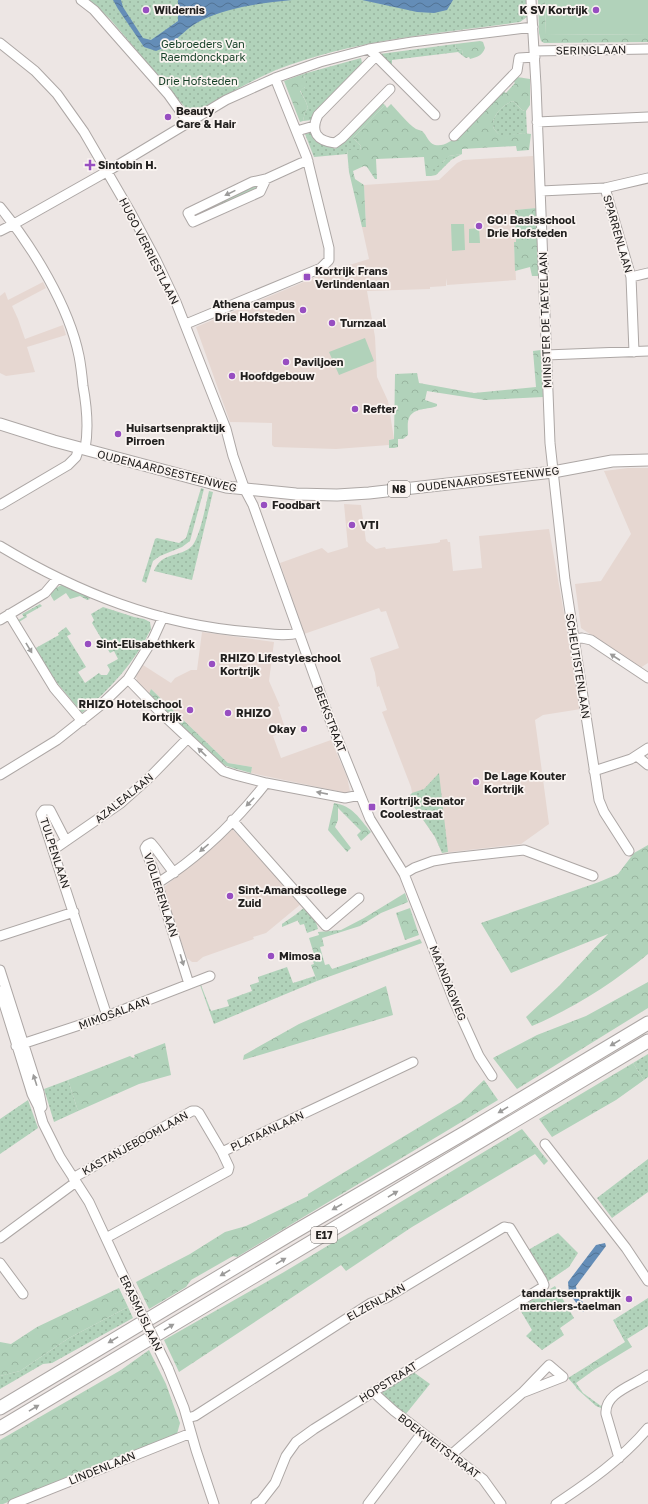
<svg xmlns="http://www.w3.org/2000/svg" width="648" height="1504" font-family="'Golos Text',sans-serif">
<defs>
<pattern id="green-dots" width="8" height="8" patternUnits="userSpaceOnUse"><rect width="8" height="8" fill="#b1d2ba"/><path d="M2 2h.1M6 6h.1" fill="none" stroke="#98b49f" stroke-width="1.8" stroke-linecap="round"/></pattern>
<pattern id="forest-crowns" width="20" height="18" patternUnits="userSpaceOnUse"><rect width="20" height="18" fill="#b1d2ba"/><path d="M2 6a3 3 0 1 1 6 0M12 15a3 3 0 1 1 6 0" fill="none" stroke="#98b49f"/></pattern>
<pattern id="water-waves" width="16" height="10" patternUnits="userSpaceOnUse"><rect width="16" height="10" fill="#648db7"/><path d="M0 5q4-4 8 0t8 0" fill="none" stroke="#527394"/></pattern>
</defs>
<rect width="100%" height="100%" fill="#ede6e4"/>
<path fill="#e6d7d1" d="M533 156 536 208 515 210 516 242H514L516 280 447 285 446 278V286L430 287V289L367 291 375 337 377 377 388 401 394 439 389 440V445L336 449 274 447 272 445V423L230 422 196 327 330 271 369 259 362 227 366 226 364 185 439 180 457 163 463 160Z
M43 282 46 288 12 306 18 319 25 339 63 325 66 335 27 347 35 372 6 376 0 373V296L5 292 8 300Z
M628 468H648V663L640 668 581 628 575 584 601 581 631 534 604 471Z
M344 504 361 505 366 541 376 549 385 547 386 549 437 543 440 542V540L447 539 448 542H450L453 571 482 568 479 536 549 529 581 709 543 715 535 720 549 824 521 844 442 853 435 837 408 798 412 793 411 787 382 712 387 710 379 686 377 687 375 673 370 658 399 648 386 611 381 612 379 608 304 634 280 563 322 548 328 553 348 547Z
M202 632 274 642 269 681 280 706 278 707 286 731 273 736 281 758 331 740 347 777 350 791 347 793 251 773 252 767 228 763 151 689 149 694 137 681 136 676 143 665 171 683 175 678 191 670H197Z
M229 829H232L301 904 266 933 253 937 254 939 203 957 197 962H192L187 958 163 888 194 862Z"/>
<path fill="url(#green-dots)" d="M89 0H527V17L520 22C436 34 355 39 276 70 248 82 221 98 195 112H189L110 19Z
M455 44 456 49 462 50 463 56 458 52 392 60V65L380 54Z
M361 58 362 63 312 120 303 121 305 112 308 108 306 102 300 90 305 87V78L303 74Z
M513 101 522 110 526 111 527 134 523 133 501 137C499 134 496 132 494 129 489 118 503 104 513 101Z
M381 102 385 105 353 138 361 146 360 150H347V154L314 157 305 134 313 132 335 149Z
M462 154 451 160 436 175 431 176V166L444 161 446 157 449 156Z
M201 488 204 489 190 541 182 547 160 556 153 561 146 583 142 581 155 539 157 538 179 543 186 538Z
M209 491 213 492 192 580 154 571C162 551 180 558 192 546 200 537 206 504 209 491Z
M103 607 134 617 144 619 150 622 151 629C135 662 110 689 82 713L58 684 34 649 59 635 58 633 66 627 71 634 67 636 86 667 78 672 85 683 99 673 101 675H107L110 670 107 665 118 659 114 651 110 653 92 623 94 620 91 614Z
M439 773 448 852 442 853 435 837 408 798 412 793 424 789Z
M305 907 314 916 318 929 307 933 304 924 300 925 295 915Z
M287 967 293 983 315 976 317 981 214 1024 200 985H201L211 1011 229 1006 227 1000 252 991 250 985 259 982 258 977Z
M648 1054V1077L644 1080 633 1063Z
M68 1080 78 1111 54 1122 44 1089Z
M28 1100 38 1128 0 1154V1119Z
M648 1159V1192L612 1218 597 1198Z
M558 1233 578 1253 569 1267 547 1282 528 1250Z
M555 1286 574 1318 560 1328 564 1335 542 1350 526 1336 532 1330 519 1308Z
M648 1298V1326L627 1339 615 1319Z
M128 1307 133 1318 52 1363 43 1364 0 1389V1376L20 1371 69 1338Z
M589 1365 594 1370 576 1383 583 1393 601 1406 617 1387 647 1370 648 1372 601 1408 596 1406 576 1388V1387L568 1378Z
M412 1371 430 1384 405 1415 383 1396 382 1391Z"/>
<path fill="url(#forest-crowns)" d="M538 0H545L546 35 648 34V42L544 43 541 41 539 33Z
M480 41 483 42 485 48C482 56 477 57 470 59L469 57 466 58 463 56 462 50 456 49 455 44Z
M303 74 306 81 305 87 300 91 306 102 308 108 305 112 303 121 300 122 284 81Z
M517 77 530 79V105L526 111 522 110 513 101C503 104 489 118 494 129 496 132 499 134 501 136L523 133 531 134 529 150 517 151 516 146 462 149V154L449 156 438 166H431V176H426L424 157 376 159 377 179H375L367 167 364 166 353 171 355 179 364 185 366 227H362L349 172 347 150H360L361 146 353 138 385 105 387 108 391 104C398 111 408 124 416 129 418 130 420 130 422 131 427 135 428 143 435 145 445 147 450 140 458 138L503 91 506 93 515 83 513 81Z
M254 186H256V189L203 214 202 211Z
M536 208 540 276H532L530 267 515 271 514 242H516L515 210Z
M541 350 543 397 485 400 427 391 425 400 437 404V406C428 410 414 407 409 418 407 422 408 430 408 435L403 439H398V447L394 448H389V440L394 439 395 374 417 373 419 383 474 393 536 387 533 351Z
M63 584 88 596 90 599 87 600 80 596 70 599 66 593 54 601 51 596V591Z
M40 604 42 606 26 615 27 617 19 622 18 620 24 617 22 614Z
M151 689 228 763 252 767 251 773 226 766 214 757 192 738 149 694Z
M334 803C353 806 359 818 371 832L361 841 357 835 361 831 338 808V820L335 827 351 848 347 852 328 830Z
M648 845V954C613 983 574 1008 532 1026L526 1017 559 986 608 934 511 973 481 923 599 882 618 874 634 853Z
M405 893 408 902 381 913 360 926 322 938 324 946 320 947 325 965 329 964 332 969 420 939 422 943 317 981 311 965 314 964 311 956 314 954 309 938 319 935 318 932 341 930 364 918Z
M410 908 419 935 405 940 396 913Z
M295 915 299 920 282 927V924Z
M648 982V1008L517 1089 493 1058 537 1035 586 1016Z
M386 986 393 1015 243 1060 244 1055 299 1024Z
M165 1043 171 1075 139 1084 78 1111 68 1080 130 1056 133 1058 135 1057 134 1055Z
M633 1063 644 1080 616 1100 552 1137 539 1119Z
M484 1080 498 1100 237 1257 233 1256 191 1280 186 1287 149 1309 136 1282 190 1254 225 1232 246 1226 308 1196V1194L461 1102Z
M522 1129 548 1161 544 1165 535 1154 412 1227 346 1271 341 1265 179 1372 164 1340 284 1272Z
M119 1288 128 1307 69 1338 20 1371 0 1376V1342L11 1344 37 1327Z
M615 1319 632 1347 594 1370 589 1365 625 1342 613 1320Z
M149 1350 166 1384 177 1415 180 1423 177 1434 3 1504H0V1440L121 1370Z"/>
<path fill="#b1d2ba" d="M545 0H648V34L546 35Z
M451 224H464L465 250 452 251Z
M479 228 480 243H469V229Z
M365 338 374 361 339 375 329 352Z"/>
<path fill="url(#water-waves)" d="M113 0H121L123 7 143 38 151 40 178 21V0H292C263 3 229 7 202 20 189 26 181 36 170 44 166 47 161 49 156 51L144 47 118 9Z
M333 0H453L447 10 434 13 417 12 362 0Z
M605 1243 606 1246 576 1286 577 1293 587 1309 583 1312 569 1293 568 1282 596 1245Z"/>
<g fill="none" stroke-linecap="round" stroke-linejoin="round">
<defs>
<path id="minor" d="M81 0 94 10 168 94 188 122
M531 0 536 85 550 443 565 580 599 800 604 812 629 851
M0 43 35 71 57 94 84 132 131 213 156 260 176 302 226 429 233 456 245 490 253 505 330 720 370 819 404 874 454 1001 479 1056 492 1076
M369 49 376 56 318 115C310 132 317 141 335 143L342 138 390 89
M534 51 648 49
M376 56 435 115
M537 122 648 117
M297 131 314 126
M454 136 517 71 519 58 535 57
M266 179 260 192 193 222 188 213 252 182 266 179 301 163 308 161
M605 188 631 277 634 352
M541 191 605 188 648 178
M0 207C32 246 69 306 79 356 81 366 82 376 83 386 87 408 89 428 85 449
M0 231 14 224 108 171 226 100 275 78 320 62 369 49 412 42 533 27
M631 277 648 273
M186 324 321 268 329 260V248L307 158 275 78
M546 355 648 351
M0 505 68 465 76 457 79 448
M0 546C78 593 159 625 250 632 266 633 284 637 299 633
M9 614 54 688 82 721
M0 620 45 593 57 579
M574 639 582 638 591 640 648 678
M128 679 160 712 223 771 235 775 266 783 345 798 360 795
M637 756 648 765
M594 771 631 759 648 748
M0 775 57 740 101 705 128 679 153 639 163 617
M232 820 326 926 359 898
M66 841 50 810H44L41 814 107 1016
M53 850 121 803 149 778 188 738
M174 873 156 849 151 843 147 845 145 848C149 861 158 878 159 889L189 984
M404 874 414 868 433 861 451 858 524 850 593 876
M158 883C199 857 236 821 266 783
M0 936 74 912
M0 970 39 1092 42 1107
M0 991 32 1094 38 1106 43 1123 60 1157 89 1202 130 1290
M16 1046 107 1016 210 976
M545 1144 626 1248 648 1281
M73 1178 192 1111H196L199 1113 222 1152
M0 1238 76 1182
M106 1238 228 1171 229 1167 222 1152 413 1062
M0 1263 23 1294
M168 1368 184 1408 196 1450 214 1504
M373 1392 394 1411 483 1479 501 1504
M187 1418 195 1416 371 1303 386 1298 504 1227 510 1228 542 1280 544 1285 543 1287 373 1392 314 1429 296 1442 286 1456 275 1483 261 1501 256 1504
M451 1455 522 1393 563 1377 549 1365 522 1393
M619 1458 606 1414C604 1393 634 1385 648 1375
M13 1504 191 1433
M368 1504 422 1433
M556 1504C589 1482 622 1459 648 1428"/>
<path id="major" d="M0 424 54 441 226 487 296 494 337 495 369 493 553 472 612 461 648 460"/>
<path id="highway" d="M0 1408 289 1235 466 1132 648 1023
M0 1428 648 1041"/>
</defs>
<use href="#minor" stroke="#ada7a5" stroke-width="11"/>
<use href="#major" stroke="#ada7a5" stroke-width="13"/>
<use href="#highway" stroke="#ada7a5" stroke-width="15"/>
<use href="#minor" stroke="#fff" stroke-width="9"/>
<use href="#major" stroke="#fff" stroke-width="11"/>
<use href="#highway" stroke="#fff" stroke-width="13"/>
<defs>
<path id="minor-bridge" d="M130 1290 168 1368"/>
</defs>
<use href="#minor-bridge" stroke="#ada7a5" stroke-width="11" stroke-linecap="butt"/>
<use href="#minor-bridge" stroke="#fff" stroke-width="9"/>
</g>
<defs><path id="oneway-solid" d="M-6-.8H1V-3.2L6.5 0L1 3.2V.8H-6Z"/></defs>
<g fill="#9c9b9a">
<use href="#oneway-solid" transform="translate(230 193) rotate(154)"/>
<use href="#oneway-solid" transform="translate(29 648) rotate(59)"/>
<use href="#oneway-solid" transform="translate(615 657) rotate(-147)"/>
<use href="#oneway-solid" transform="translate(202 752) rotate(-136)"/>
<use href="#oneway-solid" transform="translate(322 793) rotate(-169)"/>
<use href="#oneway-solid" transform="translate(250 802) rotate(134)"/>
<use href="#oneway-solid" transform="translate(204 848) rotate(140)"/>
<use href="#oneway-solid" transform="translate(182 960) rotate(73)"/>
<use href="#oneway-solid" transform="translate(615 1043) rotate(149)"/>
<use href="#oneway-solid" transform="translate(35 1080) rotate(-108)"/>
<use href="#oneway-solid" transform="translate(503 1110) rotate(149)"/>
<use href="#oneway-solid" transform="translate(393 1194) rotate(-31)"/>
<use href="#oneway-solid" transform="translate(337 1207) rotate(150)"/>
<use href="#oneway-solid" transform="translate(281 1261) rotate(-31)"/>
<use href="#oneway-solid" transform="translate(225 1273) rotate(149)"/>
<use href="#oneway-solid" transform="translate(169 1327) rotate(-31)"/>
<use href="#oneway-solid" transform="translate(113 1340) rotate(149)"/>
<use href="#oneway-solid" transform="translate(34 1408) rotate(-31)"/>
</g>
<g fill="#974ec1" stroke="#faf4f1" stroke-width="1.5">
<circle cx="146" cy="10" r="4"/>
<circle cx="596" cy="10" r="4"/>
<circle cx="168" cy="117" r="4"/>
<path d="M88 159h4v4h4v4h-4v4h-4v-4h-4v-4h4z"/>
<circle cx="479" cy="226" r="4"/>
<rect x="303" y="273" width="8" height="8" rx="2"/>
<circle cx="303" cy="310" r="4"/>
<circle cx="332" cy="323" r="4"/>
<circle cx="286" cy="362" r="4"/>
<circle cx="232" cy="376" r="4"/>
<circle cx="355" cy="409" r="4"/>
<circle cx="118" cy="434" r="4"/>
<circle cx="264" cy="505" r="4"/>
<circle cx="352" cy="525" r="4"/>
<circle cx="88" cy="644" r="4"/>
<circle cx="212" cy="664" r="4"/>
<circle cx="190" cy="710" r="4"/>
<circle cx="228" cy="713" r="4"/>
<circle cx="304" cy="729" r="4"/>
<circle cx="476" cy="782" r="4"/>
<rect x="368" y="803" width="8" height="8" rx="2"/>
<circle cx="230" cy="896" r="4"/>
<circle cx="271" cy="956" r="4"/>
<circle cx="629" cy="1299" r="4"/>
</g>
<g text-anchor="middle" stroke-width="3.5" stroke-linejoin="round" paint-order="stroke">
<g fill="#faf4f1" stroke="#63605e" stroke-width="1">
<rect x="388" y="481" width="22" height="16" rx="3"/>
<rect x="311" y="1227" width="26" height="16" rx="3"/>
</g>
<g font-size="10" font-weight="bold" fill="#22201f">
<text x="399" y="493">N8</text>
<text x="324" y="1239">E17</text>
</g>
<g font-size="11" font-weight="bold" fill="#22201f" stroke="#faf4f1" text-anchor="start">
<text x="154" y="14">Wildernis</text>
<text x="588" y="14" text-anchor="end">K SV Kortrijk</text>
<text x="176" y="115">Beauty<tspan x="176" dy="13">Care &amp; Hair</tspan></text>
<text x="98" y="169">Sintobin H.</text>
<text x="487" y="224">GO! Basisschool<tspan x="487" dy="13">Drie Hofsteden</tspan></text>
<text x="315" y="275">Kortrijk Frans<tspan x="315" dy="13">Verlindenlaan</tspan></text>
<text x="295" y="308" text-anchor="end">Athena campus<tspan x="295" dy="13">Drie Hofsteden</tspan></text>
<text x="340" y="327">Turnzaal</text>
<text x="294" y="366">Paviljoen</text>
<text x="240" y="380">Hoofdgebouw</text>
<text x="363" y="413">Refter</text>
<text x="126" y="432">Huisartsenpraktijk<tspan x="126" dy="13">Pirroen</tspan></text>
<text x="272" y="509">Foodbart</text>
<text x="360" y="529">VTI</text>
<text x="96" y="648">Sint-Elisabethkerk</text>
<text x="220" y="662">RHIZO Lifestyleschool<tspan x="220" dy="13">Kortrijk</tspan></text>
<text x="182" y="708" text-anchor="end">RHIZO Hotelschool<tspan x="182" dy="13">Kortrijk</tspan></text>
<text x="236" y="717">RHIZO</text>
<text x="296" y="733" text-anchor="end">Okay</text>
<text x="484" y="780">De Lage Kouter<tspan x="484" dy="13">Kortrijk</tspan></text>
<text x="380" y="805">Kortrijk Senator<tspan x="380" dy="13">Coolestraat</tspan></text>
<text x="238" y="894">Sint-Amandscollege<tspan x="238" dy="13">Zuid</tspan></text>
<text x="279" y="960">Mimosa</text>
<text x="621" y="1297" text-anchor="end">tandartsenpraktijk<tspan x="621" dy="13">merchiers-taelman</tspan></text>
</g>
<g font-size="11" fill="#153f26" stroke="#faf4f1">
<text x="203" y="48">Gebroeders Van<tspan x="203" dy="13">Raemdonckpark</tspan></text>
<text x="198" y="85">Drie Hofsteden</text>
</g>
<g font-size="11" fill="#22201f" stroke="#faf4f1">
<text transform="translate(591 50) rotate(-1)" y="4">SERINGLAAN</text>
<text transform="translate(618 234) rotate(74)" y="4">SPARRENLAAN</text>
<text transform="translate(149 251) rotate(63)" y="4">HUGO VERRIESTLAAN</text>
<text transform="translate(545 320) rotate(-92)" y="4">MINISTER DE TAEYELAAN</text>
<text transform="translate(167 471) rotate(14)" y="4">OUDENAARDSESTEENWEG</text>
<text transform="translate(488 479) rotate(-7)" y="4">OUDENAARDSESTEENWEG</text>
<text transform="translate(578 666) rotate(81)" y="4">SCHEUTISTENLAAN</text>
<text transform="translate(330 719) rotate(69)" y="4">BEEKSTRAAT</text>
<text transform="translate(124 798) rotate(-39)" y="4">AZALEALAAN</text>
<text transform="translate(55 853) rotate(72)" y="4">TULPENLAAN</text>
<text transform="translate(161 895) rotate(72)" y="4">VIOLIERENLAAN</text>
<text transform="translate(448 983) rotate(68)" y="4">MAANDAGWEG</text>
<text transform="translate(114 1013) rotate(-20)" y="4">MIMOSALAAN</text>
<text transform="translate(267 1131) rotate(-25)" y="4">PLATAANLAAN</text>
<text transform="translate(135 1143) rotate(-29)" y="4">KASTANJEBOOMLAAN</text>
<text transform="translate(376 1302) rotate(-29)" y="4">ELZENLAAN</text>
<text transform="translate(141 1313) rotate(64)" y="4">ERASMUSLAAN</text>
<text transform="translate(388 1382) rotate(-32)" y="4">HOPSTRAAT</text>
<text transform="translate(439 1446) rotate(37)" y="4">BOEKWEITSTRAAT</text>
<text transform="translate(102 1468) rotate(-22)" y="4">LINDENLAAN</text>
</g>
</g>
</svg>
